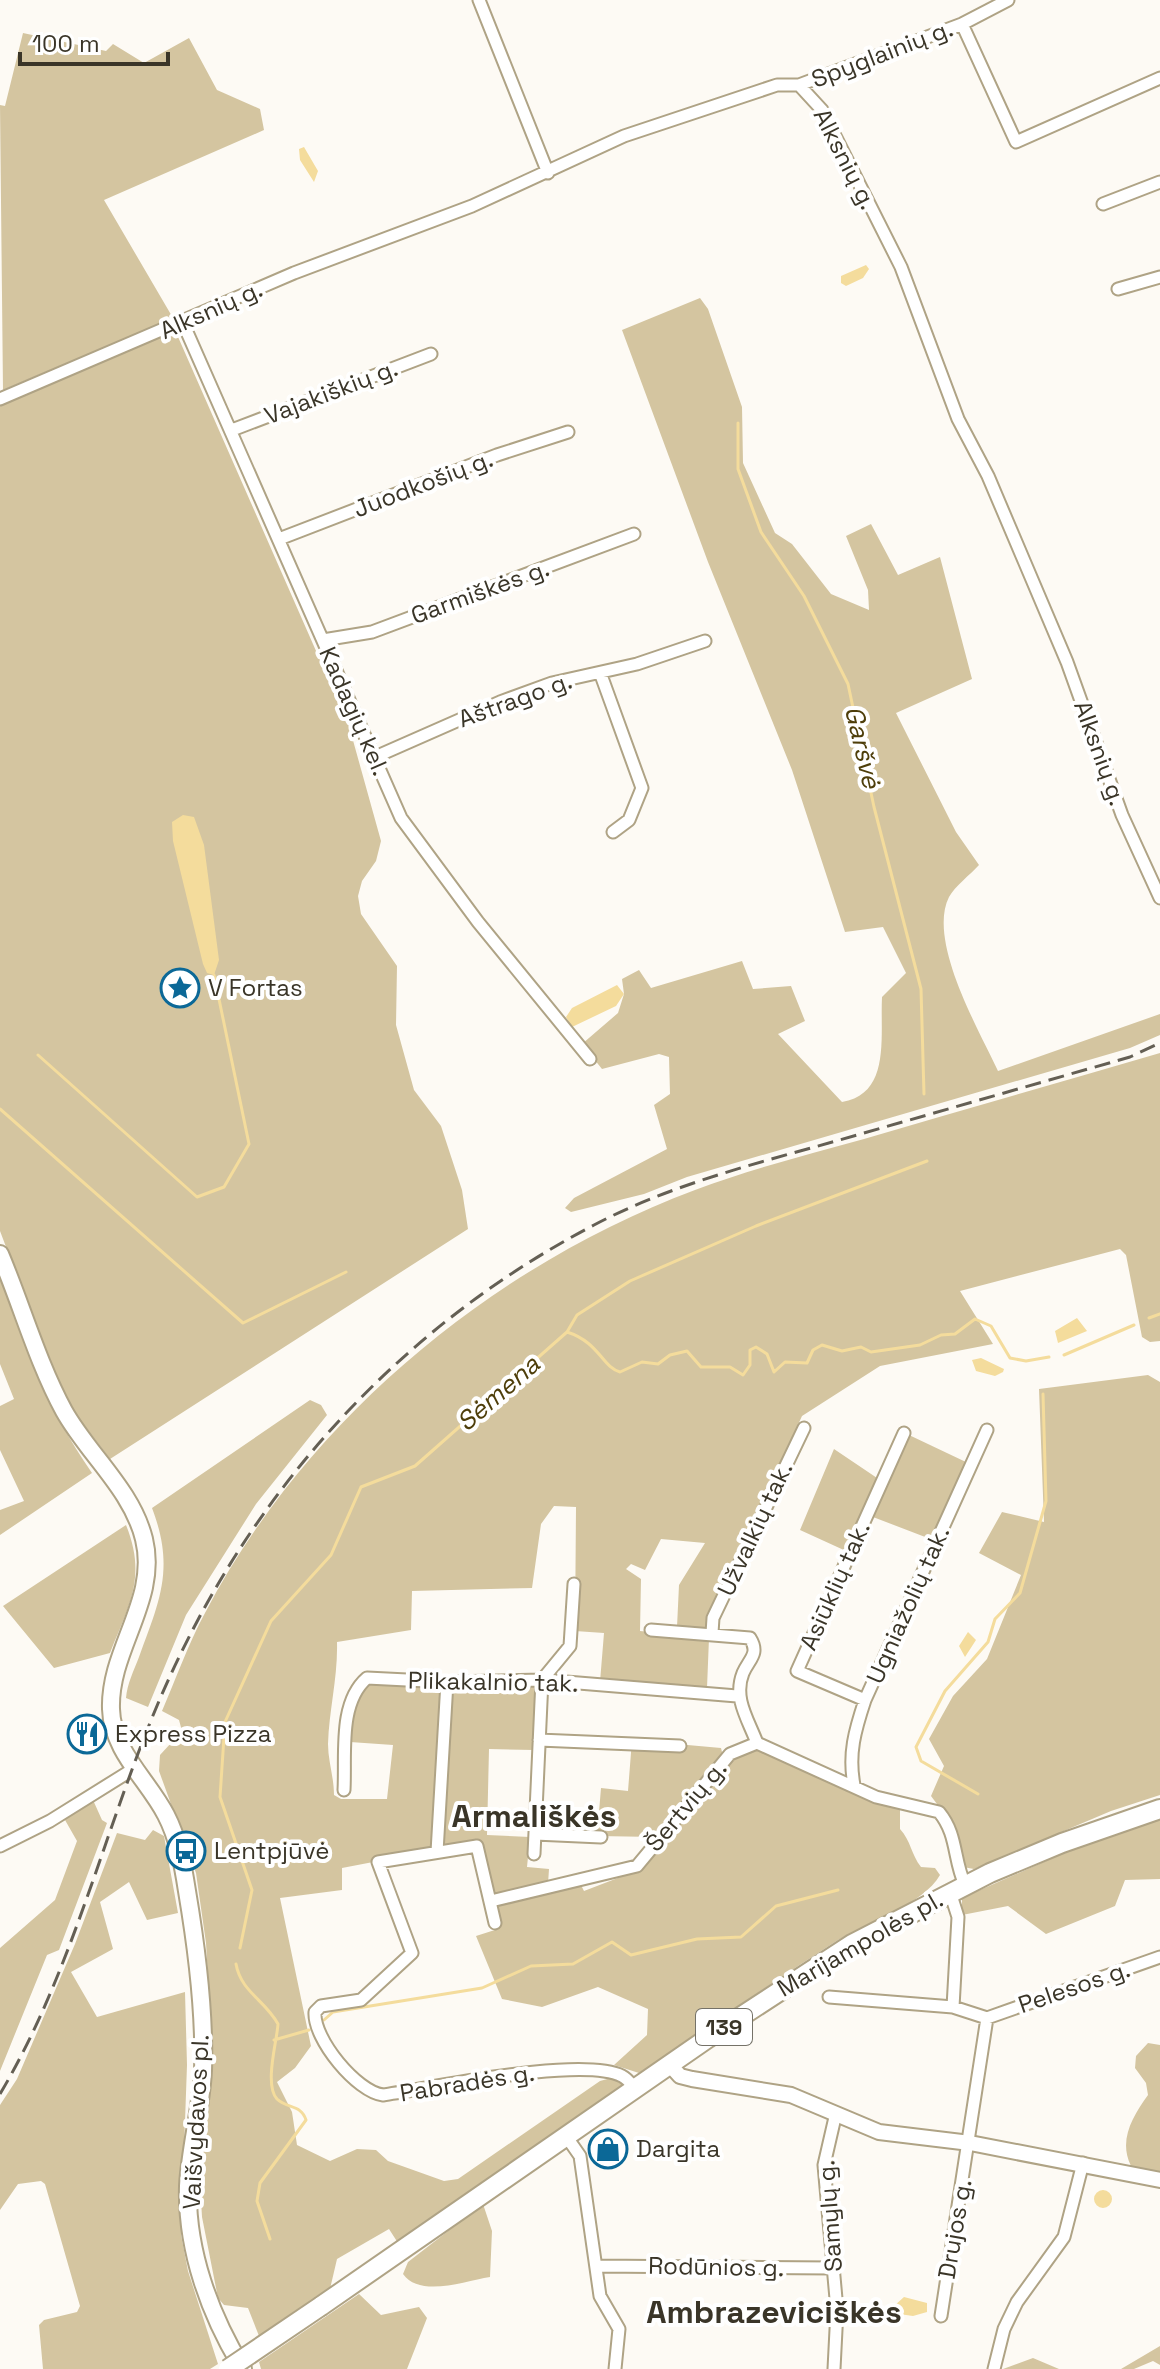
<svg xmlns="http://www.w3.org/2000/svg" width="1160" height="2369" font-family="'Space Grotesk',sans-serif">
<rect width="100%" height="100%" fill="#fdfaf4"/>
<path fill="#d4c5a0" d="M23 33 106 51 113 44 144 63 189 38 217 90 260 109 264 130 104 200 173 318 3 390 0 105 5 106Z
M700 298 708 309 742 407 743 463 775 533 792 544 831 594 869 610 868 590 846 536 871 524 898 575 940 557 972 679 896 713 956 832 979 865C970 875 955 886 949 897 927 941 979 1030 998 1071L1160 1014V1035L1130 1048 687 1177 644 1194 571 1212 565 1208 574 1198 667 1149 654 1105 670 1094 669 1057 659 1054 602 1069 582 1044 618 1013 624 994 622 979 639 970 651 988 742 961 753 989 791 986 805 1021 778 1034 842 1102C891 1094 880 1037 882 997L906 973 883 927 845 932 792 770 708 562 622 330Z
M175 330 349 726 381 841 376 861 362 881 358 896 361 914 397 966 396 1025 414 1090 441 1126 462 1190 468 1229 110 1459 71 1408 53 1371 0 1231V406Z
M1160 1053V1341L1150 1342 1142 1337 1126 1255 1120 1249 960 1291 993 1344 880 1366 802 1416 705 1629 677 1627 679 1585 705 1543 661 1539 645 1570 631 1564 626 1569 641 1579 640 1631 709 1638 707 1688 600 1682 604 1633 575 1631 576 1507 554 1506 541 1524 532 1588 412 1591 411 1630 337 1642C338 1677 329 1710 328 1744 328 1761 334 1777 334 1795L341 1799H387L393 1745 350 1742 351 1711 367 1681 535 1686 534 1750 489 1749 487 1835 530 1837 527 1867 549 1869 548 1884 492 1898 477 1842 342 1868V1890L280 1898 311 2046 295 2068 277 2082 292 2112 297 2145 330 2161 357 2149 376 2150 388 2161 444 2181 458 2179 600 2081 611 2078 622 2081V2088L398 2243 389 2229 337 2259 330 2289 259 2336 248 2308 224 2305 218 2298 202 2217 200 2183 213 2066 206 1943 196 1873 159 1771 160 1755 182 1731 179 1720 162 1711C176 1679 188 1644 205 1613 306 1420 492 1266 695 1190 750 1169 807 1155 864 1139 962 1110 1061 1082 1160 1053Z
M0 1277C27 1352 46 1406 92 1473L0 1535V1510L24 1501 0 1450V1406L14 1399 0 1364Z
M1148 1375 1160 1382V1795L1111 1811 974 1869 963 1867 958 1832 931 1796 944 1766 929 1739 953 1696 987 1659 1021 1575 979 1553 1002 1512 1044 1522 1039 1389Z
M310 1400 321 1405 327 1415 256 1504 186 1615 148 1707 126 1698C127 1684 134 1670 139 1657 160 1600 175 1568 152 1508Z
M909 1435 968 1463 933 1540 873 1517Z
M834 1449 880 1480 846 1551 800 1530Z
M126 1525C147 1577 129 1605 110 1653L54 1668 3 1606Z
M632 1740 721 1748 723 1756 656 1837 597 1836 601 1788 628 1791Z
M746 1751H758L900 1809V1829C911 1841 911 1854 921 1867L935 1868 940 1875C923 1905 867 1922 838 1940 771 1983 705 2029 639 2073L614 2065 647 2035 648 2009 598 1987 542 2007 502 1999 476 1936 498 1929 495 1907 581 1885 584 1891 636 1871 731 1759Z
M93 1800 102 1820 107 1823 59 1950 47 1955 0 2071V1948L55 1900 77 1841 65 1820Z
M1160 1820V1879L1125 1880 1115 1906 1046 1934 1008 1906 962 1915V1898L1098 1838Z
M153 1830 164 1836 178 1913 147 1920 129 1882 100 1902 113 1949 71 1972 97 2017 185 1992 187 2065 181 2235 188 2271 218 2364 210 2369H43L39 2325 44 2320 77 2312 80 2306 45 2184 41 2181 18 2184 0 2210V2105L17 2079 75 1944 117 1833 145 1840Z
M1148 2043 1160 2045V2174L1131 2166C1118 2140 1133 2116 1148 2095L1146 2083 1135 2068 1136 2056Z
M483 2204 492 2231 490 2277C465 2281 420 2298 403 2274L408 2262Z
M359 2294 381 2315 419 2307 427 2318 407 2369H261L259 2362Z
M1160 2346V2365L1153 2361 1134 2369H1121Z
M1033 2358 1059 2369H1003Z"/>
<path fill="#f4dc9c" d="M304 147 318 171 314 182 300 160 299 149Z
M866 265 869 269 863 278 846 286 841 283V276Z
M183 815 194 817 204 845 219 960 214 975 207 973 203 964 173 841 172 822Z
M617 985 624 994 616 1006 572 1027 566 1017 572 1008Z
M1077 1318 1087 1331 1058 1343 1055 1331Z
M981 1358 1004 1369 1003 1372 995 1376 976 1371 972 1360Z
M968 1632 976 1640 965 1657 959 1646Z
M1094 2199a9 9 0 1 1 18 0a9 9 0 1 1-18 0Z
M904 2297 927 2303V2312L913 2316 899 2314 894 2306Z"/>
<g fill="none" stroke-linecap="round" stroke-linejoin="round">
<path stroke="#f4dc9c" stroke-width="3" d="M738 423V469L761 532 804 596 848 684 874 807 921 989 924 1094
M38 1055 197 1197 224 1187 249 1144 214 975
M0 1109 243 1323 346 1272
M1149 1318 1160 1314
M567 1332 577 1315 630 1281 756 1226 927 1161
M1064 1355 1134 1325
M978 1794 921 1761 916 1747 945 1691 988 1642 995 1619 1020 1593 1046 1501 1043 1394
M240 1948 252 1890 220 1797 225 1722 271 1621 331 1555 361 1487 415 1466 567 1332C599 1342 603 1368 620 1372L642 1362 658 1364 670 1355 687 1351 701 1367H730L743 1375 750 1365V1350L756 1347 767 1354 774 1372 785 1362 807 1363 813 1350 822 1345 842 1351 861 1347 871 1352 920 1345 941 1335 955 1334 975 1319 991 1326 1010 1358 1026 1361 1049 1357
M236 1964C241 1992 265 2000 278 2024 277 2041 264 2085 277 2099 287 2109 301 2104 306 2120L260 2183 257 2201 270 2239
M324 2020 333 2012 482 1988 531 1966 573 1964 612 1942 631 1955 697 1939 741 1937 776 1906 838 1890
M274 2040 309 2030"/>
<defs>
<path id="minor" d="M479 0 548 173
M962 24 1016 142 1160 78
M799 85 962 24 1008 0
M1103 204 1160 182
M1118 289 1160 277
M183 323 401 818 478 922 590 1059
M0 399 294 273 472 206 624 136 777 85H799L822 110 901 267 958 419 988 476 1067 662 1122 815 1160 898
M232 430 431 354
M279 539 497 455 568 432
M323 640 372 632 634 534
M601 675 642 788 629 820 613 832
M375 757 500 702 552 683 637 664 705 641
M651 1630 750 1638C760 1654 749 1659 743 1673 733 1698 748 1719 757 1743
M712 1633 713 1618 804 1428
M865 1700 797 1671 904 1433
M539 1740 680 1746
M854 1785C848 1754 855 1730 865 1700L987 1430
M344 1790C346 1755 338 1703 367 1678L447 1682 542 1680 737 1696
M535 1834 601 1837
M0 1846 50 1821 135 1768
M437 1852 447 1682
M534 1854 542 1680 570 1646 574 1584
M950 1892 958 1917 953 2007
M491 1901 637 1866 730 1754 757 1743 876 1797 939 1812C958 1835 953 1859 965 1885
M495 1923 477 1846 378 1862 412 1953 361 2000 321 2006 315 2012C313 2039 357 2092 383 2095 432 2088 582 2056 622 2076 628 2079 631 2084 635 2089
M829 1997 953 2007 987 2018 941 2316
M987 2018 1160 1957
M566 2136 580 2156 600 2296 619 2329 615 2369
M598 2266 833 2268
M834 2369 837 2310 824 2165 836 2113
M994 2369 1004 2329 1017 2302 1064 2237 1083 2163"/>
<path id="tertiary" d="M670 2065 680 2076 692 2079 791 2095 879 2132 970 2143 1160 2180"/>
<path id="secondary" d="M0 1254C22 1306 37 1361 64 1411 88 1454 132 1490 144 1539 159 1600 109 1649 111 1709 112 1751 148 1780 166 1815 178 1838 183 1865 187 1891 197 1950 205 2011 203 2071 201 2110 190 2147 188 2186 186 2250 210 2315 243 2369"/>
<path id="primary" d="M321 2306 708 2038 852 1944 990 1873 1062 1843 1160 1809"/>
</defs>
<use href="#minor" stroke="#afa385" stroke-width="15"/>
<use href="#tertiary" stroke="#afa385" stroke-width="18"/>
<use href="#secondary" stroke="#afa385" stroke-width="20"/>
<use href="#primary" stroke="#afa385" stroke-width="22"/>
<use href="#minor" stroke="#fff" stroke-width="11"/>
<use href="#tertiary" stroke="#fff" stroke-width="14"/>
<use href="#secondary" stroke="#fff" stroke-width="16"/>
<use href="#primary" stroke="#fff" stroke-width="18"/>
<path stroke="#645f54" stroke-width="3" stroke-dasharray="16 8" stroke-linecap="butt" d="M0 2094C82 1956 111 1794 182 1651 271 1469 414 1319 594 1225 670 1185 754 1164 836 1141 934 1113 1032 1085 1130 1057L1160 1043"/>
<defs>
<path id="primary-bridge" d="M228 2369 321 2306"/>
</defs>
<use href="#primary-bridge" stroke="#afa385" stroke-width="22" stroke-linecap="butt"/>
<use href="#primary-bridge" stroke="#fff" stroke-width="18"/>
</g>
<defs>
<symbol id="sight-ring" viewBox="-11 -11 22 22"><circle r="9.5" fill="#fff" stroke="#0b6897" stroke-width="1.5"/><path d="M0-6L1.8-2.2L6-1.7L2.9 1.2L3.7 5.4L0 3.3L-3.7 5.4L-2.9 1.2L-6-1.7L-1.8-2.2Z" fill="#0b6897"/></symbol>
<symbol id="restaurant-ring" viewBox="-11 -11 22 22"><circle r="9.5" fill="#fff" stroke="#0b6897" stroke-width="1.5"/><path d="M-5-6h1v4h1v-4h1v4h1v-4h1v5L-1.5 .5V6h-2V.5L-5-1ZM5-6V6H3V1.5H1.5Q1.5-4 5-6Z" fill="#0b6897"/></symbol>
<symbol id="bus-ring" viewBox="-11 -11 22 22"><circle r="9.5" fill="#fff" stroke="#0b6897" stroke-width="1.5"/><path d="M-5-6H5V4H4V6H2V4H-2V6H-4V4H-5ZM-3.5-4V0h7V-4ZM-3.5 1.2v1.5H-2V1.2ZM2 1.2v1.5H3.5V1.2Z" fill="#0b6897"/></symbol>
<symbol id="shop-ring" viewBox="-11 -11 22 22"><circle r="9.5" fill="#fff" stroke="#0b6897" stroke-width="1.5"/><path d="M-5-2.5h2.3a2.7 3.5 0 0 1 5.4 0H5L5.5 6h-11ZM-1.5-2.5h3a1.5 2.3 0 0 0-3 0Z" fill="#0b6897"/></symbol>
</defs>
<g fill-rule="evenodd">
<use href="#sight-ring" x="158" y="966" width="44" height="44"/>
<use href="#restaurant-ring" x="65" y="1712" width="44" height="44"/>
<use href="#bus-ring" x="164" y="1829" width="44" height="44"/>
<use href="#shop-ring" x="586" y="2127" width="44" height="44"/>
</g>
<g text-anchor="middle" stroke-width="8" stroke-linejoin="round" paint-order="stroke">
<rect fill="#fff" stroke="#757268" stroke-width="2" x="696" y="2009" width="56" height="36" rx="6"/>
<g font-size="22" font-weight="bold" fill="#3a3528">
<text x="724" y="2035">139</text>
</g>
<g font-size="24" fill="#3a3528" stroke="#fff">
<text transform="translate(882 54) rotate(-21)" y="8">Spyglainių g.</text>
<text transform="translate(845 159) rotate(63)" y="8">Alksnių g.</text>
<text transform="translate(211 310) rotate(-24)" y="8">Alksnių g.</text>
<text transform="translate(331 392) rotate(-21)" y="8">Vajakiškių g.</text>
<text transform="translate(423 484) rotate(-21)" y="8">Juodkošių g.</text>
<text transform="translate(480 592) rotate(-20)" y="8">Garmiškės g.</text>
<text transform="translate(515 700) rotate(-20)" y="8">Aštrago g.</text>
<text transform="translate(354 711) rotate(66)" y="8">Kadagių kel.</text>
<text transform="translate(1100 753) rotate(70)" y="8">Alksnių g.</text>
<text transform="translate(755 1529) rotate(-65)" y="8">Užvalkių tak.</text>
<text transform="translate(835 1586) rotate(-66)" y="8">Asiūklių tak.</text>
<text transform="translate(908 1605) rotate(-66)" y="8">Ugniažolių tak.</text>
<text transform="translate(493 1682) rotate(1)" y="8">Plikakalnio tak.</text>
<text transform="translate(686 1806) rotate(-50)" y="8">Šertvių g.</text>
<text transform="translate(860 1944) rotate(-30)" y="8">Marijampolės pl.</text>
<text transform="translate(1074 1987) rotate(-19)" y="8">Pelesos g.</text>
<text transform="translate(467 2083) rotate(-9)" y="8">Pabradės g.</text>
<text transform="translate(196 2122) rotate(-87)" y="8">Vaišvydavos pl.</text>
<text transform="translate(830 2216) rotate(-94)" y="8">Samylų g.</text>
<text transform="translate(955 2229) rotate(-80)" y="8">Drujos g.</text>
<text transform="translate(716 2267) rotate(1)" y="8">Rodūnios g.</text>
</g>
<g font-size="24" fill="#3a3528" stroke="#fff" text-anchor="start">
<text x="208" y="996">V Fortas</text>
<text x="115" y="1742">Express Pizza</text>
<text x="214" y="1859">Lentpjūvė</text>
<text x="636" y="2157">Dargita</text>
</g>
<g font-size="26" font-style="italic" fill="#4e3e0a" stroke="#fff">
<text transform="translate(863 747) rotate(77)" y="9">Garšvė</text>
<text transform="translate(498 1393) rotate(-41)" y="9">Sėmena</text>
</g>
<g font-size="32" font-weight="bold" fill="#3a3528" stroke="#fff">
<text x="534" y="1827">Armališkės</text>
<text x="774" y="2323">Ambrazeviciškės</text>
</g>
</g>
<path d="M20 52v12h148v-12" fill="none" stroke="#3a3528" stroke-width="4"/>
<text x="32" y="52" font-size="24" fill="#3a3528" stroke="#ffffff" stroke-width="6" paint-order="stroke">100 m</text>
</svg>
